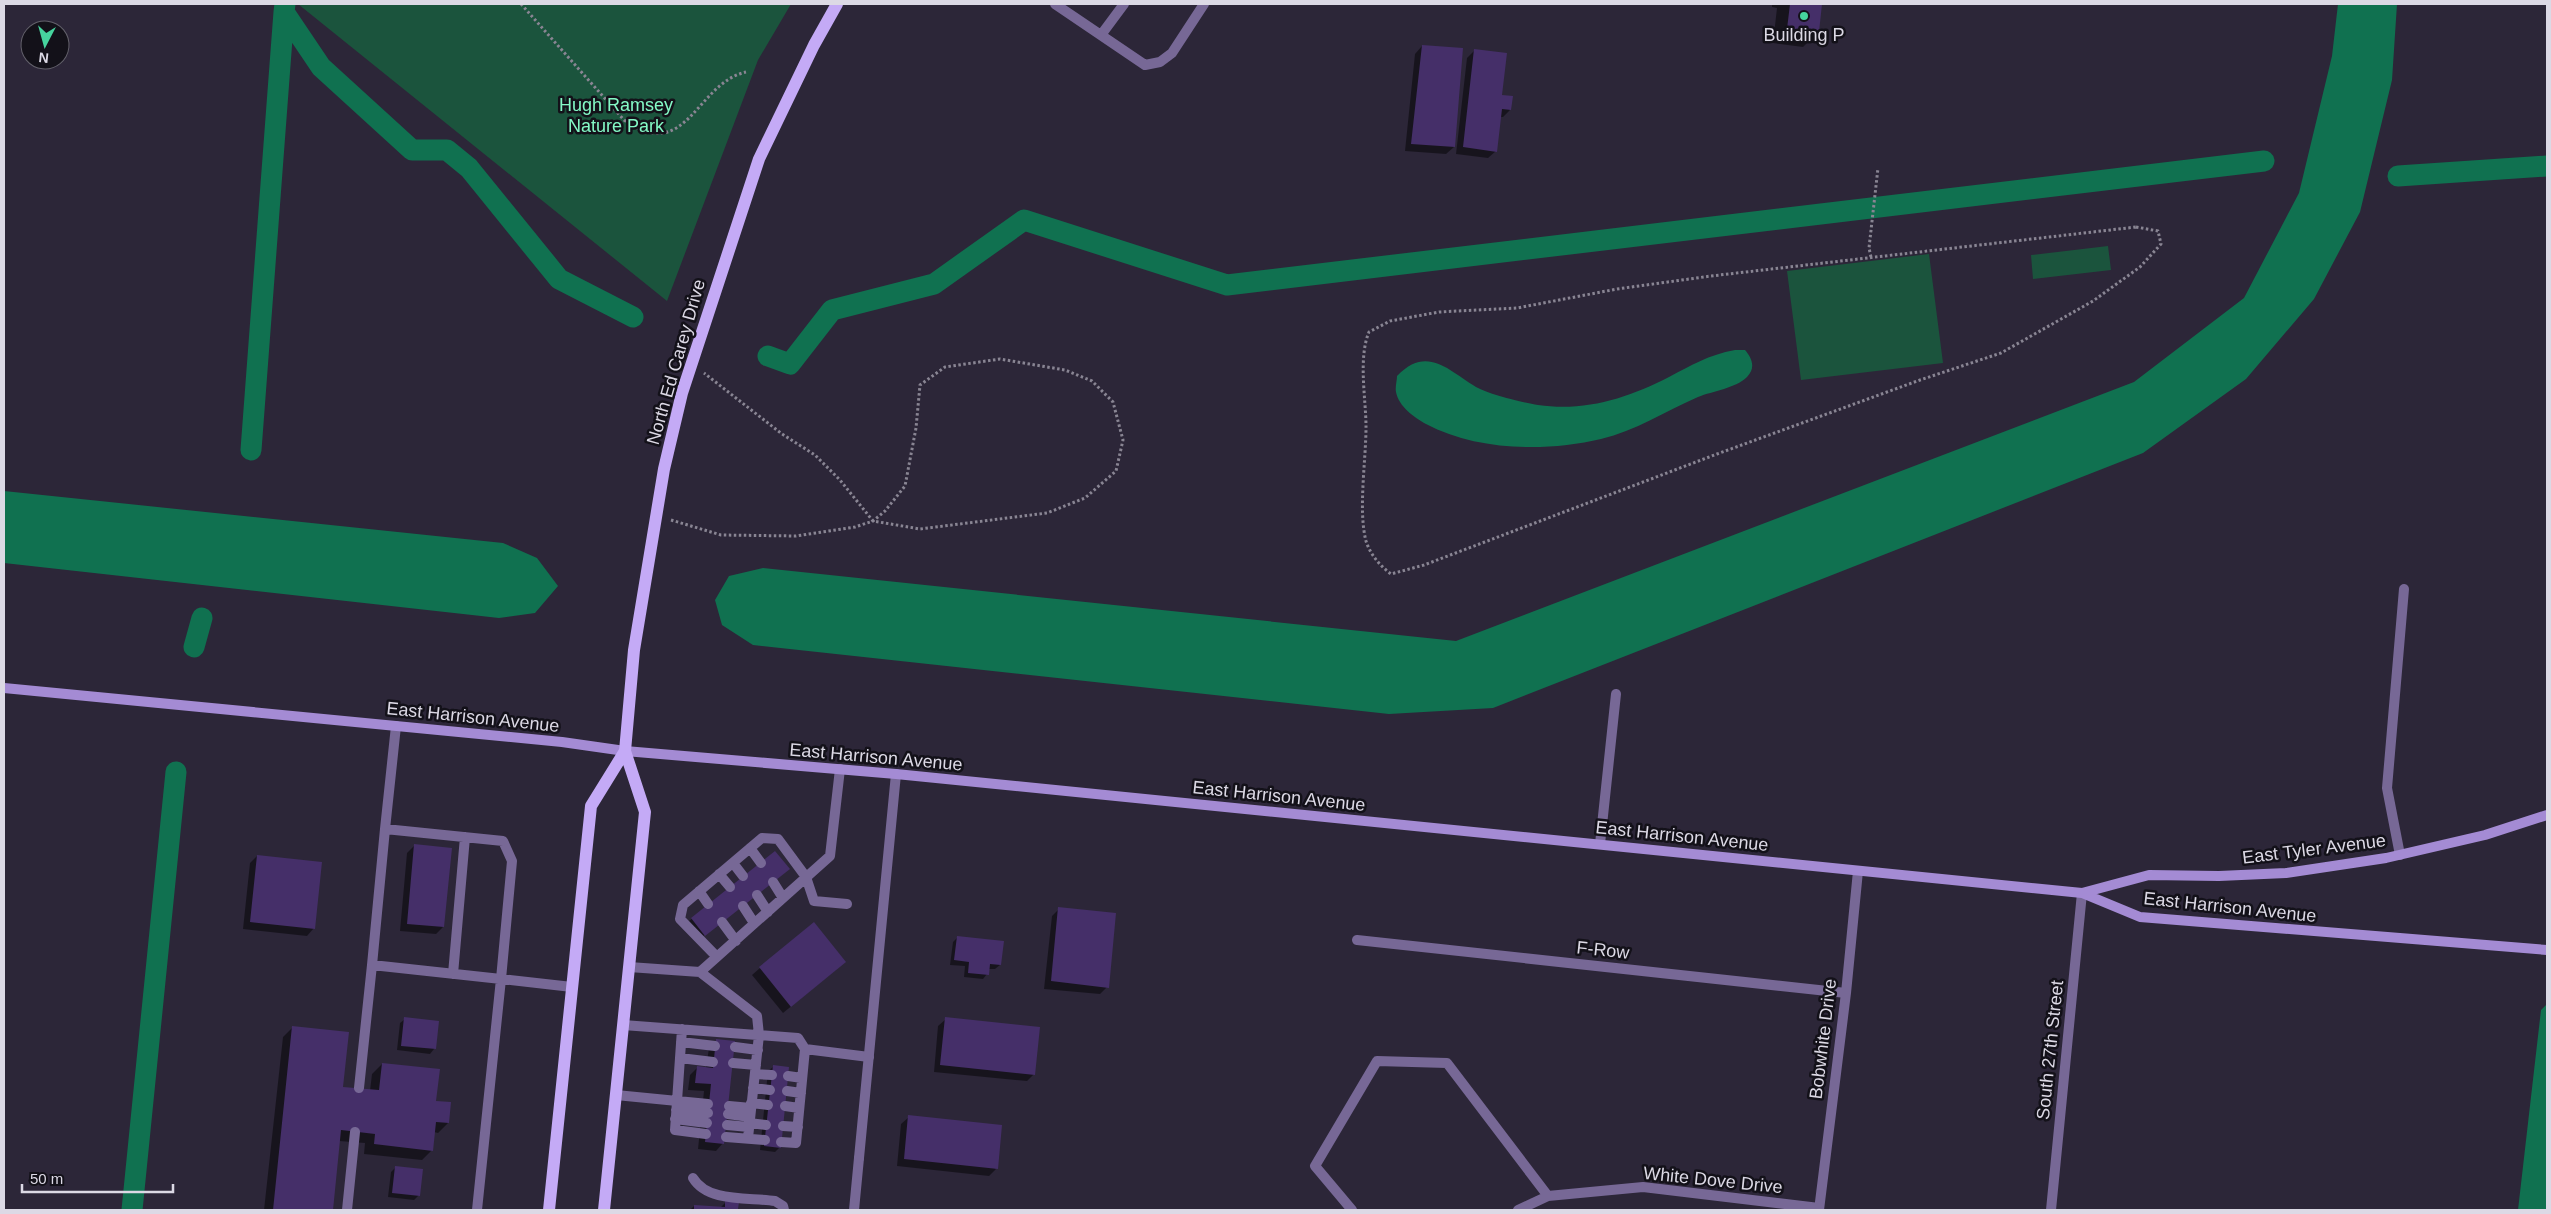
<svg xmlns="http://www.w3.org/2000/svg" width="2551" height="1214" font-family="Arial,sans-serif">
<rect width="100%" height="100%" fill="#2c2638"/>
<path fill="#1b543d" d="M298 4H791L758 60 667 301Z
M2108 246 2111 270 2033 279 2031 255Z
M1929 254 1943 363 1801 380 1787 271Z"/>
<path fill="#107150" d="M2338 4H2397L2392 80 2360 212 2314 299 2246 379 2143 453 1493 708 1389 714 753 645 722 625 715 600 729 576 763 568 1456 641 2134 382 2244 298 2299 193 2332 56Z
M1735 350H1745C1752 358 1756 368 1747 377 1736 388 1713 391 1698 397 1666 411 1635 431 1601 439 1546 452 1477 451 1426 424 1414 417 1399 407 1396 392 1395 387 1397 381 1397 376 1427 345 1448 370 1476 387 1490 395 1521 402 1538 405 1585 412 1628 398 1669 377 1692 365 1708 355 1735 350Z
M4 491 503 543 537 558 558 586 535 613 499 618 4 563Z
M2547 1004V1210H2518L2541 1010Z"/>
<path fill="#0007" d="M1772 4H1820L1818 32 1803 47 1773 43 1777 8 1772 7Z
M1422 46 1454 147 1446 154 1405 151 1415 54Z
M1475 50 1510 110 1503 117H1500L1496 151 1488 158 1456 154 1467 58Z
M415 845 443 927 436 934 400 931 407 853Z
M775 853 786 871 702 937 689 921Z
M257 856 314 928 307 936 243 929 250 863Z
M1059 909 1107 987 1100 994 1044 989 1052 916Z
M957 938 1000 965 995 969H988L987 974 983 979 964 977 965 966 950 965 953 942Z
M760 968 837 969 783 1013 752 975Z
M405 1019 437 1022 434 1049 430 1054 397 1050 400 1023Z
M946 1019 1034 1074 1027 1081 934 1072 938 1026Z
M293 1027 342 1088 370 1091 372 1074 382 1064 435 1102 448 1123 438 1133 434 1132 432 1150 422 1160 364 1154 365 1143 339 1141 331 1210H264L283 1037Z
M716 1041 723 1143 716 1151 698 1149 704 1091 688 1090 690 1075 698 1067 706 1068 709 1048Z
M773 1067 780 1147 775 1152 760 1150 768 1071Z
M909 1117 996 1169 989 1176 897 1166 901 1124Z
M396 1167 419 1195 414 1200 388 1197 391 1172Z
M726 1202 737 1210H743H690L694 1206 720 1208Z"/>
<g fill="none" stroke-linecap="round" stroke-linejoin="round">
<path stroke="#107150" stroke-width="21" d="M285 4 284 12 321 67 412 150H447L469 168 559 279 633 317
M2398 176 2547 166
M768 356 790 364 832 310 934 284 1024 220 1227 285 2264 161
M251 450 284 12
M194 647 202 618
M132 1210 176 772"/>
</g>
<path fill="#452f69" d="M1790 4H1822L1819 32 1787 29Z
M1422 45 1463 48 1455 147 1411 144Z
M1474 49 1507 53 1502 95 1513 96 1511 110 1502 109 1497 152 1463 147Z
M414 844 452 848 444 927 407 924Z
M775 851 790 869 705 936 691 918Z
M257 855 322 862 315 929 250 922Z
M1058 907 1116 913 1109 988 1051 981Z
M814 922 846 962 791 1007 759 967Z
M957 936 1004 941 1001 965 990 964 989 975 968 973 969 962 954 960Z
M404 1017 439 1021 436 1049 401 1046Z
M945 1017 1040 1027 1035 1075 940 1065Z
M292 1026 349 1032 343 1087 379 1090 382 1063 440 1069 436 1101 451 1102 449 1123 436 1122 433 1151 374 1144 375 1134 341 1130 333 1210H273Z
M716 1039 735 1041 724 1144 705 1142 711 1084 695 1083 697 1066 713 1068Z
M773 1065 789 1067 781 1148 764 1146Z
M908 1115 1002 1125 998 1169 904 1159Z
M395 1166 423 1169 420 1196 392 1193Z
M725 1201 739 1202 738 1209 742 1210H694V1205L725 1207Z"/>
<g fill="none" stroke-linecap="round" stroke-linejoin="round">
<path stroke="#898593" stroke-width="3" stroke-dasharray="2.5 2.5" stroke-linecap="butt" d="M521 4 624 120C687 165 696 83 746 72
M2136 227 2158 231 2161 244 2140 267 2093 301 2001 353 1920 380 1717 454 1424 565 1391 574C1380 566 1370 554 1366 541 1358 511 1366 460 1366 427 1366 399 1358 358 1369 332L1390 321 1439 312 1517 308 1617 289 1711 276Z
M1871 257 1869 248 1878 168
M671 520 721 535 796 536 855 527 873 521 885 511 905 486 916 428 920 385 945 367 1000 359 1065 370 1092 381 1113 402 1123 440 1116 471 1085 498 1047 513 920 529 873 521 840 480 815 455 782 434 704 373"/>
<path stroke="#776896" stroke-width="10" d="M1055 4 1145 65 1160 62 1172 53 1204 4
M1101 35 1124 4
M1600 844 1616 694
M750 848 761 863
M733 863 743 876
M719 874 730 887
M773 882 783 898
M699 891 708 904
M757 895 768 912
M743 906 754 923
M722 922 736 941
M717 957 680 919 683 905 762 838 778 839 806 877 814 901 847 904
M372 965 385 829
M629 967 700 972 757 1016 759 1035 748 1138
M700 972 830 856 840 769
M453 974 465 837
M623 1025 798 1038 805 1049 869 1057
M682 1029 675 1130 706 1134
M681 1042 715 1046
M735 1047 758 1050
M680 1058 713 1062
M733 1063 756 1065
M755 1074 772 1075
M788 1076 802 1078
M359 1088 372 965 501 979 512 861 503 841 385 829 396 726
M753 1088 770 1090
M787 1091 801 1093
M616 1095 708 1104
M751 1103 768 1105
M729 1106 751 1108
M785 1106 799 1108
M676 1110 708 1113
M728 1114 750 1117
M675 1119 707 1123
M749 1123 766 1125
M727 1125 749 1127
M783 1126 798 1127
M726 1137 765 1140
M781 1142 796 1143 805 1049
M693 1178C708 1203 749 1197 775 1201L783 1206 784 1210
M347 1210 355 1132
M477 1210 501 979 572 987
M854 1210 859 1158"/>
<path stroke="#776896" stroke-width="10" d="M2400 855 2387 788 2404 589
M1357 940 1846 993
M859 1158 896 774
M1352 1210 1315 1166 1377 1061 1447 1063 1548 1196
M1518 1210 1548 1196 1643 1187 1819 1208
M1819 1210 1846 993 1858 871
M2051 1210 2082 893"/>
<path stroke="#a48bd4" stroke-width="10" d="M4 688 562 742 625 751 896 774 2082 893 2140 917 2547 950
M2082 893 2149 875 2219 876 2286 873 2386 858 2485 835 2547 815"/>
<path stroke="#c4aaf6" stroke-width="12" d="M549 1210 591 806 625 751
M604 1210 645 812 625 751 634 650 664 469 682 393 759 159 814 45 837 4"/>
</g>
<circle fill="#46d49e" stroke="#131119" stroke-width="2" cx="1804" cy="16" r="5"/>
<g text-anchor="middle" stroke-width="5" stroke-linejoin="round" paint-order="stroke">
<g font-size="18" fill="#dcd9e5" stroke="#131119">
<text x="1804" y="41">Building P</text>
</g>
<g font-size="18" fill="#84f9c6" stroke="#131119">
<text x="616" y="111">Hugh Ramsey<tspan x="616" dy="21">Nature Park</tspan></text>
</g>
<g font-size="18" fill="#dcd9e5" stroke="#131119">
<text transform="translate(676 362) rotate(-74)" y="6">North Ed Carey Drive</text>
<text transform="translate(473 717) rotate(6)" y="6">East Harrison Avenue</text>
<text transform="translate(876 757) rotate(5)" y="6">East Harrison Avenue</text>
<text transform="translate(1279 796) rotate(6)" y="6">East Harrison Avenue</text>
<text transform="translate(1682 836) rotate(6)" y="6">East Harrison Avenue</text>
<text transform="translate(2314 849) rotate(-7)" y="6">East Tyler Avenue</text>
<text transform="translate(2230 907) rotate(6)" y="6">East Harrison Avenue</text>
<text transform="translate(1603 950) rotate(6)" y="6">F-Row</text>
<text transform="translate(1823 1039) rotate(-83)" y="6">Bobwhite Drive</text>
<text transform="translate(2050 1050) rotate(-84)" y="6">South 27th Street</text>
<text transform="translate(1713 1180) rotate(6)" y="6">White Dove Drive</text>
</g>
</g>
<rect width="2551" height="1214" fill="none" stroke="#dcd9e5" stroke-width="10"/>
<g transform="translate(45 45) rotate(186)"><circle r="24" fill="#131119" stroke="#63616b"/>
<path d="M0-4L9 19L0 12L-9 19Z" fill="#46d49e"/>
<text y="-8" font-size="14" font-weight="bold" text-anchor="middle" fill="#dcd9e5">N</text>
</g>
<path d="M22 1184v8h151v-8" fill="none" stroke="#dcd9e5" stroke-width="2.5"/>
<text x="30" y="1184" font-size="15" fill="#dcd9e5" stroke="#131119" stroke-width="4" paint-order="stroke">50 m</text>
</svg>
